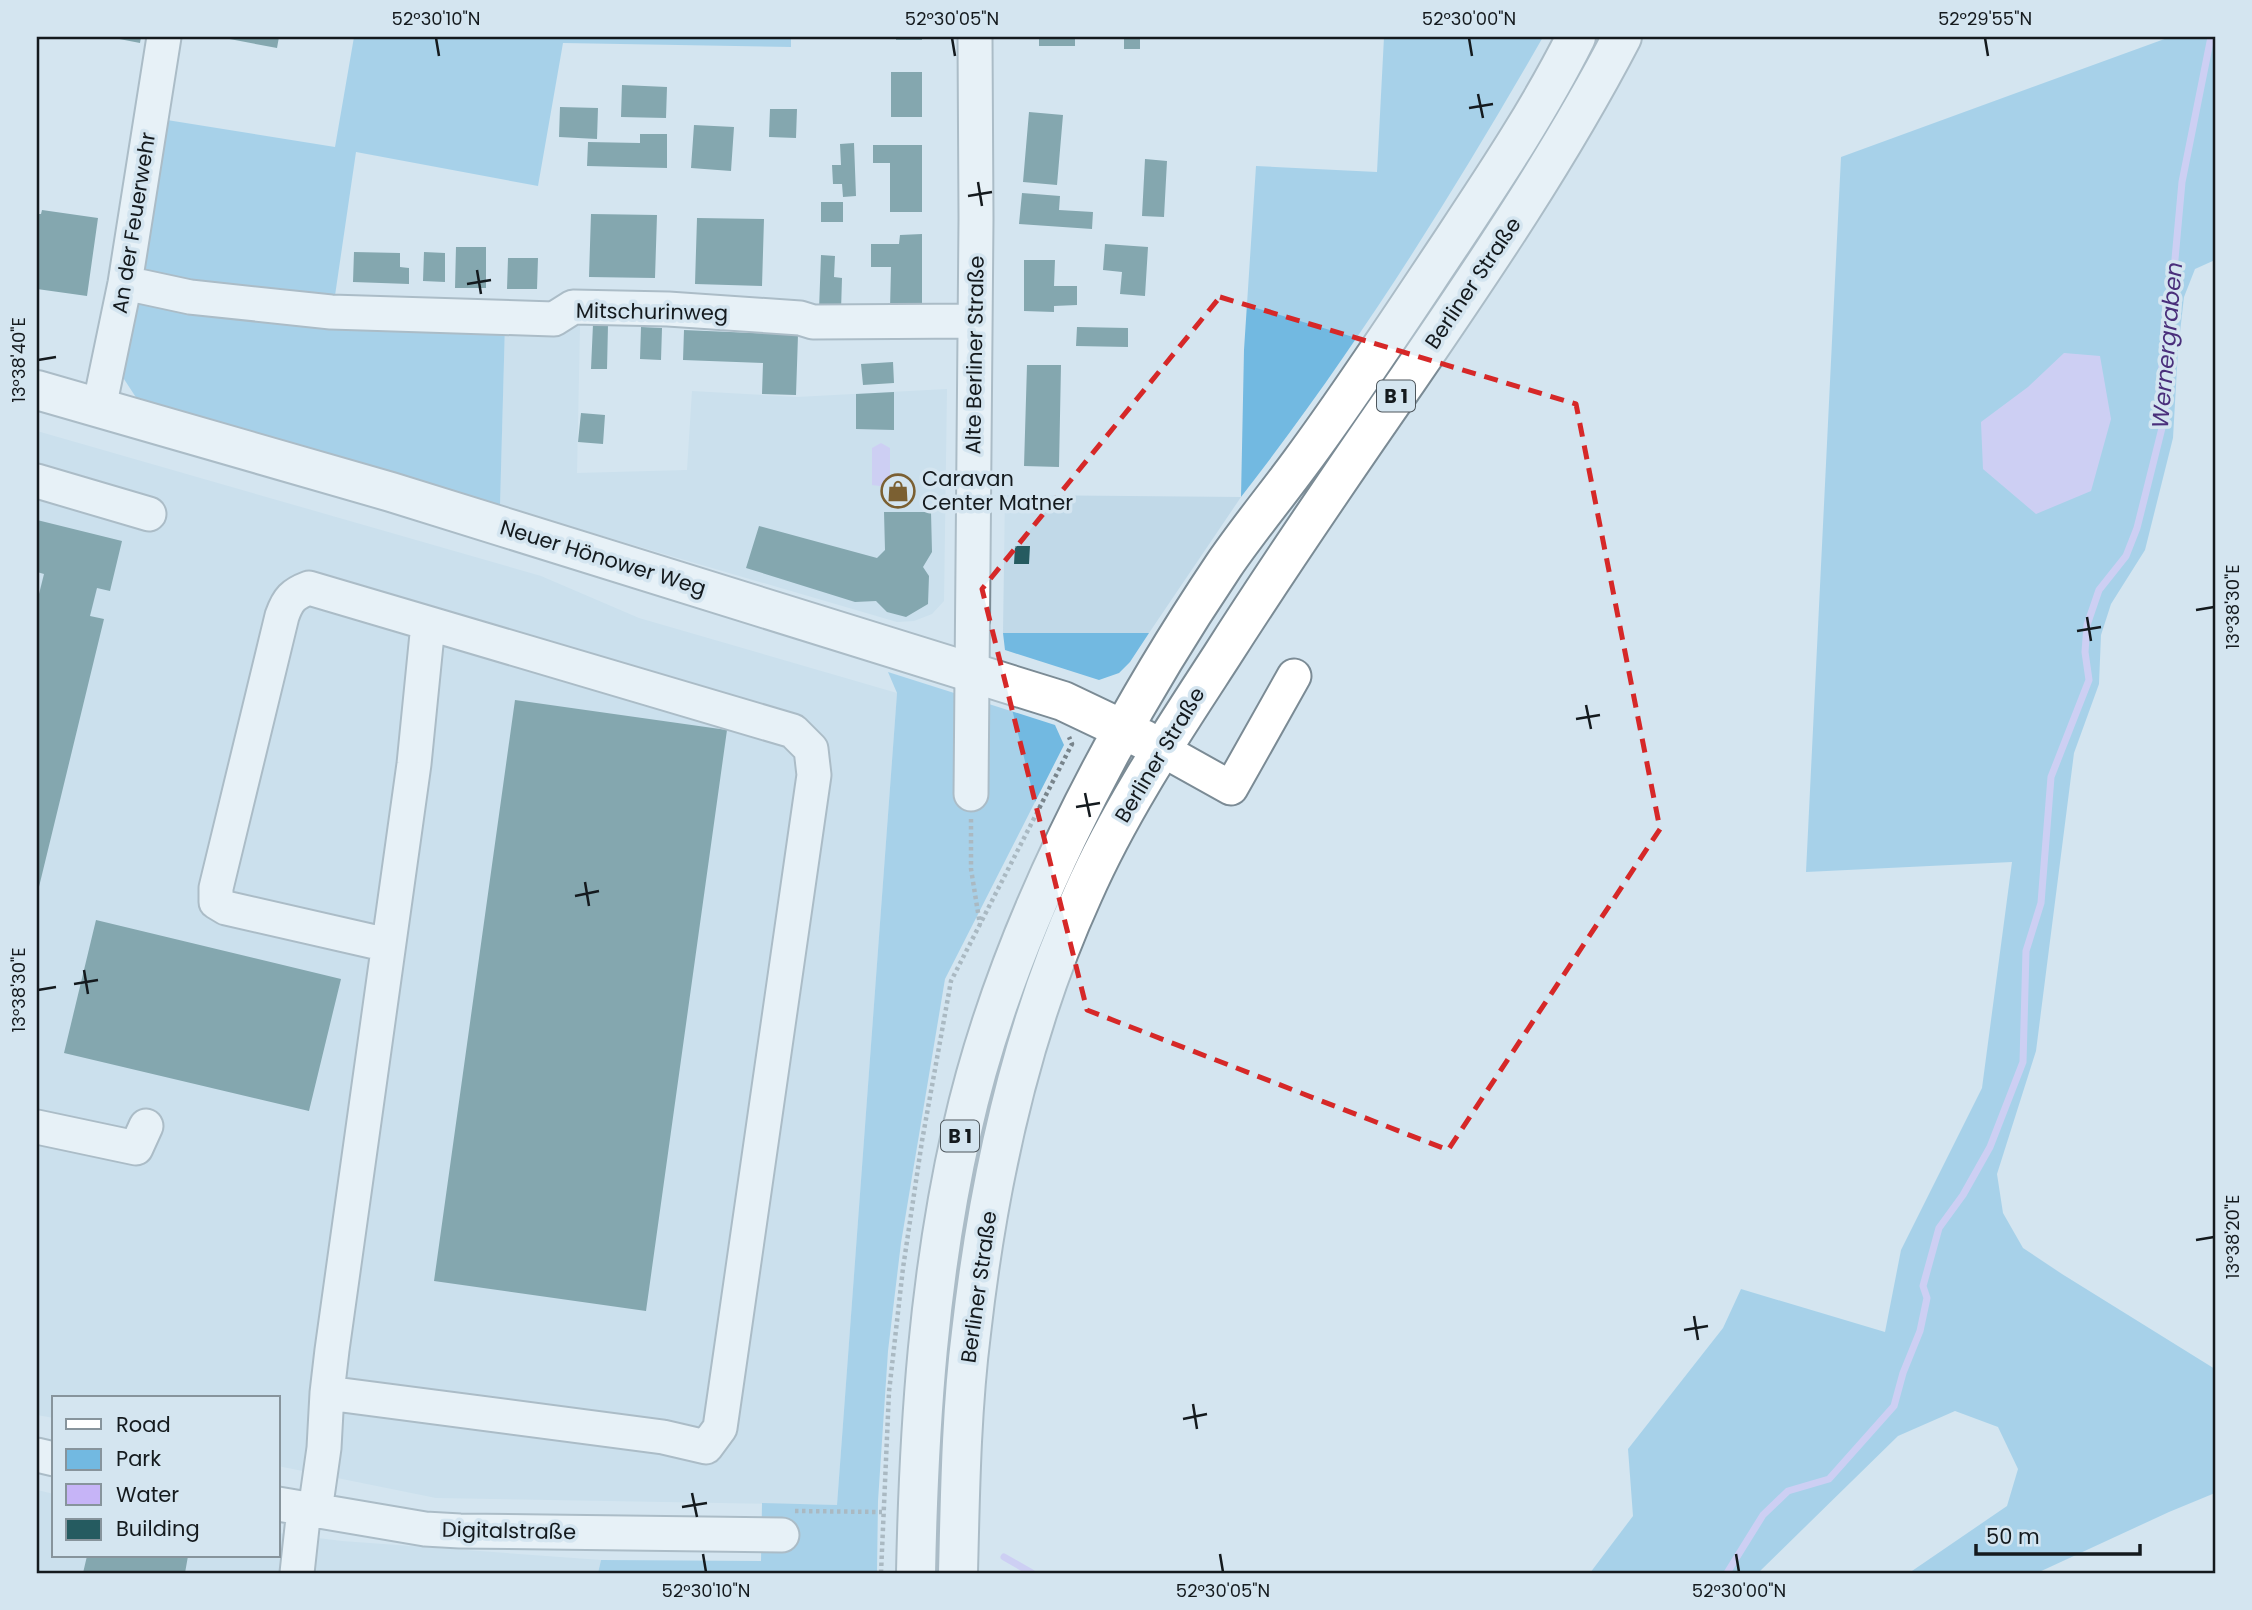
<svg xmlns="http://www.w3.org/2000/svg" width="2252" height="1610" font-family="Poppins,sans-serif">
<rect width="100%" height="100%" fill="#d4e5f0"/>
<path fill="#c1d9e8" d="M505 324 580 326 577 473 687 470 692 391 797 397 947 389 944 601 932 614 914 621 897 622 500 506Z
M37 431 541 576 639 618 897 693 837 1505 436 1498 278 1466V1398H54V1418L37 1415Z
M1005 495 1241 497 1149 633H1003Z
M37 1490 54 1494V1556H278V1533L342 1541 601 1560 598 1573H37Z"/>
<path fill="#72b9e1" d="M354 37H791V47L563 43 538 186 356 152 331 323 505 324 500 506 137 399 122 376 167 120 335 147Z
M1384 37H1543C1452 196 1354 352 1241 497L1244 350 1256 166 1377 172Z
M2170 37H2215V260L2195 269 2184 297 2178 350 2173 438 2145 550 2111 604 2101 635 2099 684 2074 753 2036 1051 1997 1174 2003 1213 2023 1248 2062 1274 2215 1369V1493L2169 1512 2037 1573H1909L2007 1506 2018 1469 1998 1427 1955 1411 1898 1436 1758 1573H1590L1633 1516 1628 1449 1723 1328 1741 1289 1885 1332 1901 1250 1982 1088 2012 862 1806 872 1841 157Z
M1003 633H1149L1130 662 1119 673 1099 680 1005 650Z
M888 672 1055 725 1064 745 945 979 901 1243 888 1351 878 1501 877 1573H598L601 1560 761 1561 762 1503 837 1505 897 693Z"/>
<path fill="#c6b4f7" d="M2064 353 2100 356 2111 419 2091 491 2036 514 1983 469 1981 422 2028 387Z
M881 443 890 448V485L887 487 872 485V448Z"/>
<g fill="none" stroke-linecap="round" stroke-linejoin="round">
<path stroke="#c6b4f7" stroke-width="7" d="M1004 1557 1032 1573
M1727 1573 1763 1515 1788 1491 1829 1479 1894 1406 1903 1373 1920 1331 1927 1298 1923 1286 1939 1228 1963 1195 1990 1147 2023 1062 2026 951 2041 903 2051 777 2089 680 2085 652 2087 625 2099 590 2126 556 2137 528 2163 424 2159 389 2172 292 2182 182 2211 37"/>
</g>
<path fill="#255b60" d="M109 37H141L140 43Z
M219 37H279L277 48Z
M896 37H922V40H896Z
M1039 37H1075V46H1039Z
M1124 37H1140V49H1124Z
M891 72H922V117H891Z
M622 85 667 87 666 118 621 117Z
M560 107 598 108 597 139 559 137Z
M770 109H797L796 138 769 137Z
M1029 112 1063 115 1057 185 1023 182Z
M694 125 734 127 731 171 691 168Z
M640 134H667V168L587 166 588 142 640 143Z
M854 143 856 196 843 197 842 184H833L832 165H841L840 144Z
M873 145H922V212H890V163H873Z
M1145 159 1167 161 1164 217 1142 216Z
M1022 193 1060 196 1059 210 1093 212 1092 229 1019 224Z
M821 202H843V222H821Z
M42 210 98 218 87 296 37 289V214H41Z
M591 214 657 215 655 278 589 277Z
M697 218 764 219 762 286 695 284Z
M922 234V309H890L891 267H871V244H899L900 235Z
M1105 244 1148 247 1145 296 1120 294 1122 272 1103 270Z
M456 247H486V288H455Z
M354 252 400 253V267L409 268V284L353 282Z
M424 252 445 253V282L423 281Z
M821 255 835 256 834 277 842 278 841 311 819 310Z
M508 258H538L537 289H507Z
M1024 260H1055L1054 286H1077V305L1054 306V312L1024 311Z
M593 324 608 325 607 369H591Z
M641 327 662 328 661 360 640 359Z
M1077 327 1128 328V347L1076 346Z
M684 330 798 335 796 395 762 394 763 363 683 360Z
M893 362 894 383 863 385 861 364Z
M1027 365H1061L1059 467 1024 466Z
M894 392V430L856 429V394Z
M581 413 605 415 603 444 578 442Z
M884 512H931L932 552 923 567 929 576 928 604 906 617 887 612 876 601 855 602 746 568 759 526 877 558 885 550Z
M37 520 122 541 110 591 97 588 90 616 104 619 38 891 37 602 44 574 37 572Z
M1015 546H1030L1029 564H1014Z
M515 700 727 730 646 1311 434 1281Z
M96 920 341 979 309 1111 64 1053Z
M87 1556H188L185 1573H83Z"/>
<g fill="none" stroke-linecap="round" stroke-linejoin="round">
<defs>
<path id="minor" d="M125 283 190 297 331 312 554 319 573 307 668 309 800 318 813 322 975 321
M99 408 125 283 164 37
M37 481 149 514
M1161 749 1231 788 1294 676
M971 794 976 219 975 37
M37 1127 136 1148 146 1126
M327 1393 663 1437 706 1447 720 1428 814 775 811 749 793 731 309 588C293 594 288 599 282 616L216 888V902L226 908 388 945
M37 1455 54 1459
M278 1504 425 1529 460 1531 782 1535
M315 1511 324 1448 327 1393 332 1350 414 764 428 624
M297 1573 304 1509"/>
<path id="major" d="M37 390 391 492 1063 701 1145 740
M916 1573C919 1425 929 1275 962 1130 1006 933 1112 732 1224 565 1248 530 1276 496 1301 462 1352 393 1399 321 1447 249 1492 181 1539 111 1576 37
M958 1573C960 1493 961 1412 971 1333 988 1183 1020 1032 1083 894 1120 810 1171 734 1221 657 1281 563 1344 471 1408 379 1484 268 1560 156 1622 37"/>
</defs>
<use href="#minor" stroke="#7b8b95" stroke-width="37"/>
<use href="#major" stroke="#7b8b95" stroke-width="42"/>
<path stroke="#78848b" stroke-width="4.5" stroke-dasharray="3.5 3.5" stroke-linecap="butt" d="M971 819V869L980 925
M795 1511 882 1512
M881 1573 889 1392 903 1268 922 1141 951 981 1072 744 1069 737"/>
<use href="#minor" stroke="#fff" stroke-width="33"/>
<use href="#major" stroke="#fff" stroke-width="38"/>
</g>
<path d="M0 0H2252V1610H0ZM1220 297 1576 404 1660 829 1448 1150 1087 1010 982 589Z" fill="#d4e5f0" fill-opacity=".55" fill-rule="evenodd"/>
<path fill="none" stroke="#d62828" stroke-width="5" stroke-dasharray="14 9" stroke-linejoin="round" d="M1220 297 1576 404 1660 829 1448 1150 1087 1010 982 589Z"/>
<path fill="none" stroke="#141a1e" stroke-width="2.5" d="M436 38 439 56M952 38 955 56M1469 38 1472 56M1985 38 1988 56M1478 94 1483 118M1469 108 1493 104M978 182 982 206M968 196 992 192M477 270 481 294M467 284 491 280M38 360 56 357M2196 610 2214 607M2087 617 2091 641M2077 631 2101 627M1586 705 1591 729M1576 719 1600 715M1085 793 1090 817M1076 807 1100 803M585 882 589 906M575 896 599 891M84 970 88 994M74 984 98 980M38 990 56 987M2196 1240 2214 1237M1694 1316 1698 1340M1684 1330 1708 1326M1193 1404 1197 1429M1183 1419 1207 1414M692 1493 697 1517M682 1507 707 1503M703 1554 706 1572M1220 1554 1223 1572M1736 1554 1739 1572"/>
<defs>
<symbol id="shop-ring" viewBox="-11 -11 22 22"><circle r="9.5" fill="#d4e5f0" stroke="#7b6032" stroke-width="1.5"/><path d="M-5-2.5h2.3a2.7 3.5 0 0 1 5.4 0H5L5.5 6h-11ZM-1.5-2.5h3a1.5 2.3 0 0 0-3 0Z" fill="#7b6032"/></symbol>
</defs>
<g fill-rule="evenodd">
<use href="#shop-ring" x="879" y="472" width="38" height="38"/>
</g>
<g text-anchor="middle" stroke-width="7" stroke-linejoin="round" paint-order="stroke">
<g fill="#d4e5f0" stroke="#4e575d" stroke-width="2">
<rect x="1377" y="380.5" width="38" height="31" rx="5"/>
<rect x="941" y="1120.5" width="38" height="31" rx="5"/>
</g>
<g font-size="19" font-weight="bold" fill="#141a1e">
<text x="1396" y="403">B 1</text>
<text x="960" y="1143">B 1</text>
</g>
<g font-size="21" fill="#141a1e" stroke="#d4e5f0">
<text transform="translate(134 223) rotate(-81)" y="7">An der Feuerwehr</text>
<text transform="translate(1473 283) rotate(-56)" y="7">Berliner Straße</text>
<text transform="translate(652 312) rotate(1)" y="7">Mitschurinweg</text>
<text transform="translate(975 355) rotate(-89)" y="7">Alte Berliner Straße</text>
<text transform="translate(603 558) rotate(17)" y="7">Neuer Hönower Weg</text>
<text transform="translate(1160 755) rotate(-59)" y="7">Berliner Straße</text>
<text transform="translate(979 1287) rotate(-82)" y="7">Berliner Straße</text>
<text transform="translate(509 1531) rotate(1)" y="7">Digitalstraße</text>
</g>
<g font-size="21" fill="#141a1e" stroke="#d4e5f0" text-anchor="start">
<text x="922" y="486">Caravan<tspan x="922" dy="24">Center Matner</tspan></text>
</g>
<g font-size="23" font-style="italic" fill="#4a2f7b" stroke="#d4e5f0">
<text transform="translate(2167 345) rotate(-85)" y="8">Wernergraben</text>
</g>
</g>
<rect width="2252" height="1610" fill="none" stroke="#d4e5f0" stroke-width="77"/>
<rect x="52" y="1396" width="228" height="161" fill="#d4e5f0" stroke="#87949c" stroke-width="2"/>
<rect x="66" y="1419" width="35" height="10" fill="#ffffff" stroke="#87949c" stroke-width="2"/>
<text x="116" y="1432" font-size="21" fill="#141a1e">Road</text>
<rect x="66" y="1449" width="35" height="21" fill="#72b9e1" stroke="#87949c" stroke-width="2"/>
<text x="116" y="1466" font-size="21" fill="#141a1e">Park</text>
<rect x="66" y="1484" width="35" height="21" fill="#c6b4f7" stroke="#87949c" stroke-width="2"/>
<text x="116" y="1502" font-size="21" fill="#141a1e">Water</text>
<rect x="66" y="1519" width="35" height="21" fill="#255b60" stroke="#87949c" stroke-width="2"/>
<text x="116" y="1536" font-size="21" fill="#141a1e">Building</text>
<path d="M1976 1544v10h164v-10" fill="none" stroke="#141a1e" stroke-width="3.5"/>
<text x="1986" y="1544" font-size="21" fill="#141a1e" stroke="#d4e5f0" stroke-width="5" paint-order="stroke">50 m</text>
<rect x="38" y="38" width="2176" height="1534" fill="none" stroke="#141a1e" stroke-width="2.5"/>
<g font-size="18" text-anchor="middle" fill="#141a1e">
<text x="436" y="25">52°30'10"N</text>
<text x="952" y="25">52°30'05"N</text>
<text x="1469" y="25">52°30'00"N</text>
<text x="1985" y="25">52°29'55"N</text>
<text transform="translate(19 360) rotate(-90)" y="6">13°38'40"E</text>
<text transform="translate(2233 607) rotate(-90)" y="6">13°38'30"E</text>
<text transform="translate(19 990) rotate(-90)" y="6">13°38'30"E</text>
<text transform="translate(2233 1237) rotate(-90)" y="6">13°38'20"E</text>
<text x="706" y="1597">52°30'10"N</text>
<text x="1223" y="1597">52°30'05"N</text>
<text x="1739" y="1597">52°30'00"N</text>
</g>
</svg>
